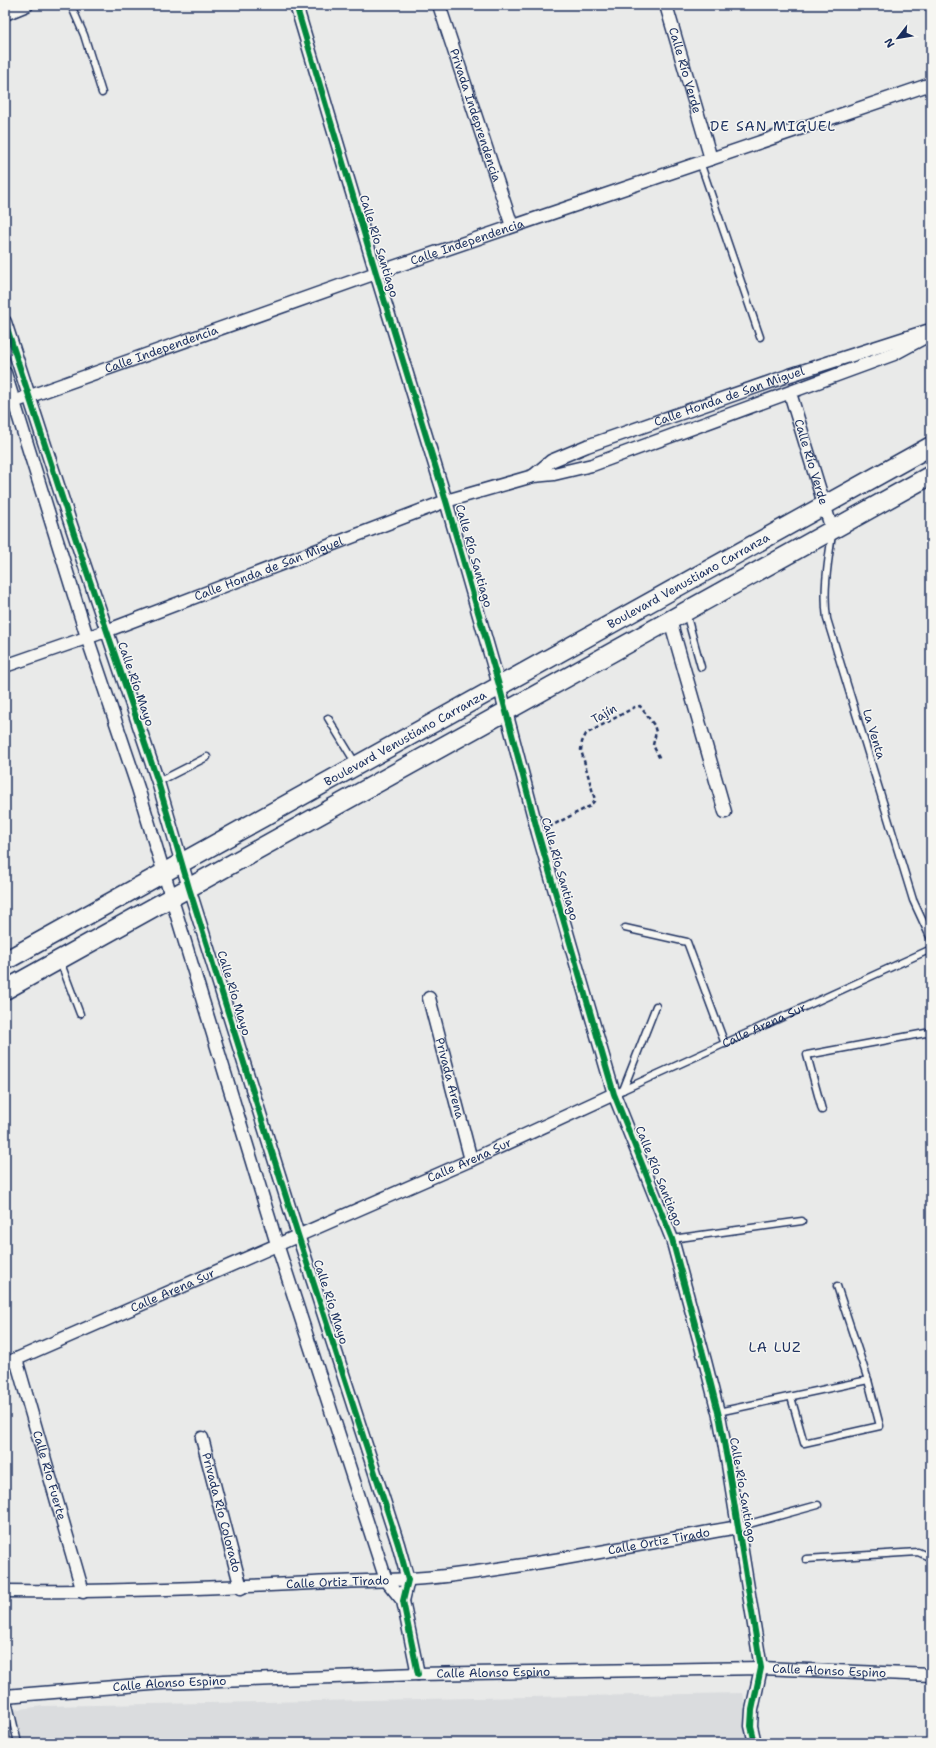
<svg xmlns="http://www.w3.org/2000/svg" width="936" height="1748" font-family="'Shantell Sans',sans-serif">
<rect width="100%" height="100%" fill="#e9eae9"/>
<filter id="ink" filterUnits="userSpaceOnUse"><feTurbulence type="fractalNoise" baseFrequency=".025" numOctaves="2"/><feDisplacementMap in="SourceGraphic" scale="8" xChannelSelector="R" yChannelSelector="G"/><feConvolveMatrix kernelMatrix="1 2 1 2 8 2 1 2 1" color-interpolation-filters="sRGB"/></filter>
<g filter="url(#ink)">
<path fill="#dadcde" d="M743 1693 753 1743H5V1711L43 1706Z"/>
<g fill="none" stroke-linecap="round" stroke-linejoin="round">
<defs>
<g id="lane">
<path d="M71 5 84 35 102 93"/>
<path d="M700 162 760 337"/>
<path d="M832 534C828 562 823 590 827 619L913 900 931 939"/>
<path d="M686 613 701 667"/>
<path d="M328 718 356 764"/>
<path d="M158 782 207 757"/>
<path d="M625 928 687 942 725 1044"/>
<path d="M60 961 80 1014"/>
<path d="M623 1090 656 1006"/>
<path id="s1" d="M614 1094 931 949"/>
<path d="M822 1110 807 1055 931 1032"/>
<path d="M672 1239 802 1221"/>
<path d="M791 1397 804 1443 880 1426 868 1380"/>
<path d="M718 1412 868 1380 837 1286"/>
<path d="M738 1527 818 1505"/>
<path d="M806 1559 918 1552 931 1558"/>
<path d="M7 1696 18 1743"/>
</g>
<g id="street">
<path d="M296 5 376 273 446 501 499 685 538 833 614 1094 672 1239 705 1361 720 1420 728 1465 761 1668 752 1710 751 1726 755 1743"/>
<path id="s2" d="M439 5 512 226"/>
<path id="s3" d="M666 5 711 159"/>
<path d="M5 14 27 5"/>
<path d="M5 322 70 522 158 782 189 888 298 1235 398 1544 408 1580 403 1601 418 1674"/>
<path d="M5 373 87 637 138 788 277 1244 386 1580 403 1601"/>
<path id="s4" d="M790 393 832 530"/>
<path id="s5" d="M5 405 376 273 931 84"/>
<path id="s6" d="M533 476 551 461 587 446 787 376 927 331"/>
<path d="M670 620 725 812"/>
<path id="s7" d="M5 666 106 631 446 501 533 476 554 474 592 465 894 354 931 334"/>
<path id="s8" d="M429 998 471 1160"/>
<path id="s9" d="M16 1359 83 1592"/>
<path id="s10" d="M5 1364 471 1160 614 1094"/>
<path id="s11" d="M202 1438 241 1588"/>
<path id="s12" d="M5 1591C108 1592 210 1588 313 1583 357 1581 402 1581 446 1576 544 1564 641 1544 738 1527"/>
<path id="s13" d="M5 1696 163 1683 418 1674 761 1668 931 1675"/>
</g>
<g id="secondary">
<path id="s14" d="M5 961 931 446"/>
<path d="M5 990 931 475"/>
</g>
</defs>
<use href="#lane" stroke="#1b2f5e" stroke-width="9"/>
<use href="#street" stroke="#1b2f5e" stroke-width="15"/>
<use href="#secondary" stroke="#1b2f5e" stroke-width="21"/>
<path stroke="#1b2f5e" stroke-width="2.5" stroke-dasharray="4 3" stroke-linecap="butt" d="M549 827 590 806 595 800 581 750 582 742 586 734 635 707 640 706 654 725 656 732 653 745 660 759"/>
<use href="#lane" stroke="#f6f6f2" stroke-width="6"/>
<use href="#street" stroke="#f6f6f2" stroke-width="12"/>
<use href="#secondary" stroke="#f6f6f2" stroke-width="18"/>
<defs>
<path id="cycleway" d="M296 5 376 273 446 501 499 685 538 833 614 1094 672 1239 705 1361 720 1420 728 1465 761 1668 752 1710 751 1726 755 1743
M5 322 70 522 158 782 189 888 298 1235 398 1544 408 1580 403 1601 418 1674"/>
</defs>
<use href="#cycleway" stroke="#f6f6f2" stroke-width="8"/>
<use href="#cycleway" stroke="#00873e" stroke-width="6"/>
</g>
</g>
<g text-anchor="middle" stroke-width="3" stroke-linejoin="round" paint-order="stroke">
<g font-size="12" fill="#1b2f5e" stroke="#f6f6f2">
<text dy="4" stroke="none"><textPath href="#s3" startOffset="68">Calle Río Verde</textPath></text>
<text dy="4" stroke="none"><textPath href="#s2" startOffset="116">Privada Indeprendencia</textPath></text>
<text dy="4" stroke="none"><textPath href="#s5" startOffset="490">Calle Independencia</textPath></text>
<text transform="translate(379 246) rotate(73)" y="4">Calle Río Santiago</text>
<text dy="4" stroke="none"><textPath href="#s5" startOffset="166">Calle Independencia</textPath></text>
<text dy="4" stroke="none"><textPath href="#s6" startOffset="213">Calle Honda de San Miguel</textPath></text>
<text dy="4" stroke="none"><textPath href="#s4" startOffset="72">Calle Río Verde</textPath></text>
<text transform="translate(474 556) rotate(74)" y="4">Calle Río Santiago</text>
<text dy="4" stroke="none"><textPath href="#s7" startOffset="281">Calle Honda de San Miguel</textPath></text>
<text dy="4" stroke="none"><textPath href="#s14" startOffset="782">Boulevard Venustiano Carranza</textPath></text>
<text transform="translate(136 684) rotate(71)" y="4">Calle Río Mayo</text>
<text transform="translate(604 714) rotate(-29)" y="4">Tajín</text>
<text transform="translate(874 734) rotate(73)" y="4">La Venta</text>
<text dy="4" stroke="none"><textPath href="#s14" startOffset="458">Boulevard Venustiano Carranza</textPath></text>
<text transform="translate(560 869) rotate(74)" y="4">Calle Río Santiago</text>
<text transform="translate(234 993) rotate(73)" y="4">Calle Río Mayo</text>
<text dy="4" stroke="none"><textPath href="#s1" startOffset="165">Calle Arena Sur</textPath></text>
<text dy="4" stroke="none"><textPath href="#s8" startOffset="83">Privada Arena</textPath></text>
<text dy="4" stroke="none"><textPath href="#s10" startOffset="507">Calle Arena Sur</textPath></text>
<text transform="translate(659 1176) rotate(68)" y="4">Calle Río Santiago</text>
<text dy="4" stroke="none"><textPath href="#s10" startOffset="183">Calle Arena Sur</textPath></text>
<text transform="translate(331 1302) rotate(72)" y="4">Calle Río Mayo</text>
<text dy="4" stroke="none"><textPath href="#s9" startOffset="121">Calle Río Fuerte</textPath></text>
<text transform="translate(743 1490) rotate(80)" y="4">Calle Río Santiago</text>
<text dy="4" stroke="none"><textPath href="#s11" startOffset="77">Privada Río Colorado</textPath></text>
<text dy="4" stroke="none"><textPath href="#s12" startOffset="657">Calle Ortiz Tirado</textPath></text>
<text dy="4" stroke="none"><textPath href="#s12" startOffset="333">Calle Ortiz Tirado</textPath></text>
<text dy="4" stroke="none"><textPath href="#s13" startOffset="825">Calle Alonso Espino</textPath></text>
<text dy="4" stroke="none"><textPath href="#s13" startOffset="489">Calle Alonso Espino</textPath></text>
<text dy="4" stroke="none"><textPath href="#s13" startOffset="165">Calle Alonso Espino</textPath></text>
</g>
<g font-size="14" letter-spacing="1" fill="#1b2f5e" stroke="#f6f6f2">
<text x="773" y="131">DE SAN MIGUEL</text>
<text x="775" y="1352">LA LUZ</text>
</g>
</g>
<rect width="936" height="1748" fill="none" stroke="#f6f6f2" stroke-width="20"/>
<rect x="10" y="10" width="916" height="1728" fill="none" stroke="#1b2f5e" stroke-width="1.5" filter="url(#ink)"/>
<g transform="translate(898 38) rotate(239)" stroke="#f6f6f2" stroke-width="3" paint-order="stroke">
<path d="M0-3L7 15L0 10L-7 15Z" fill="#1b2f5e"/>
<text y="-6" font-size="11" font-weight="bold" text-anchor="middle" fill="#1b2f5e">N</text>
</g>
</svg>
